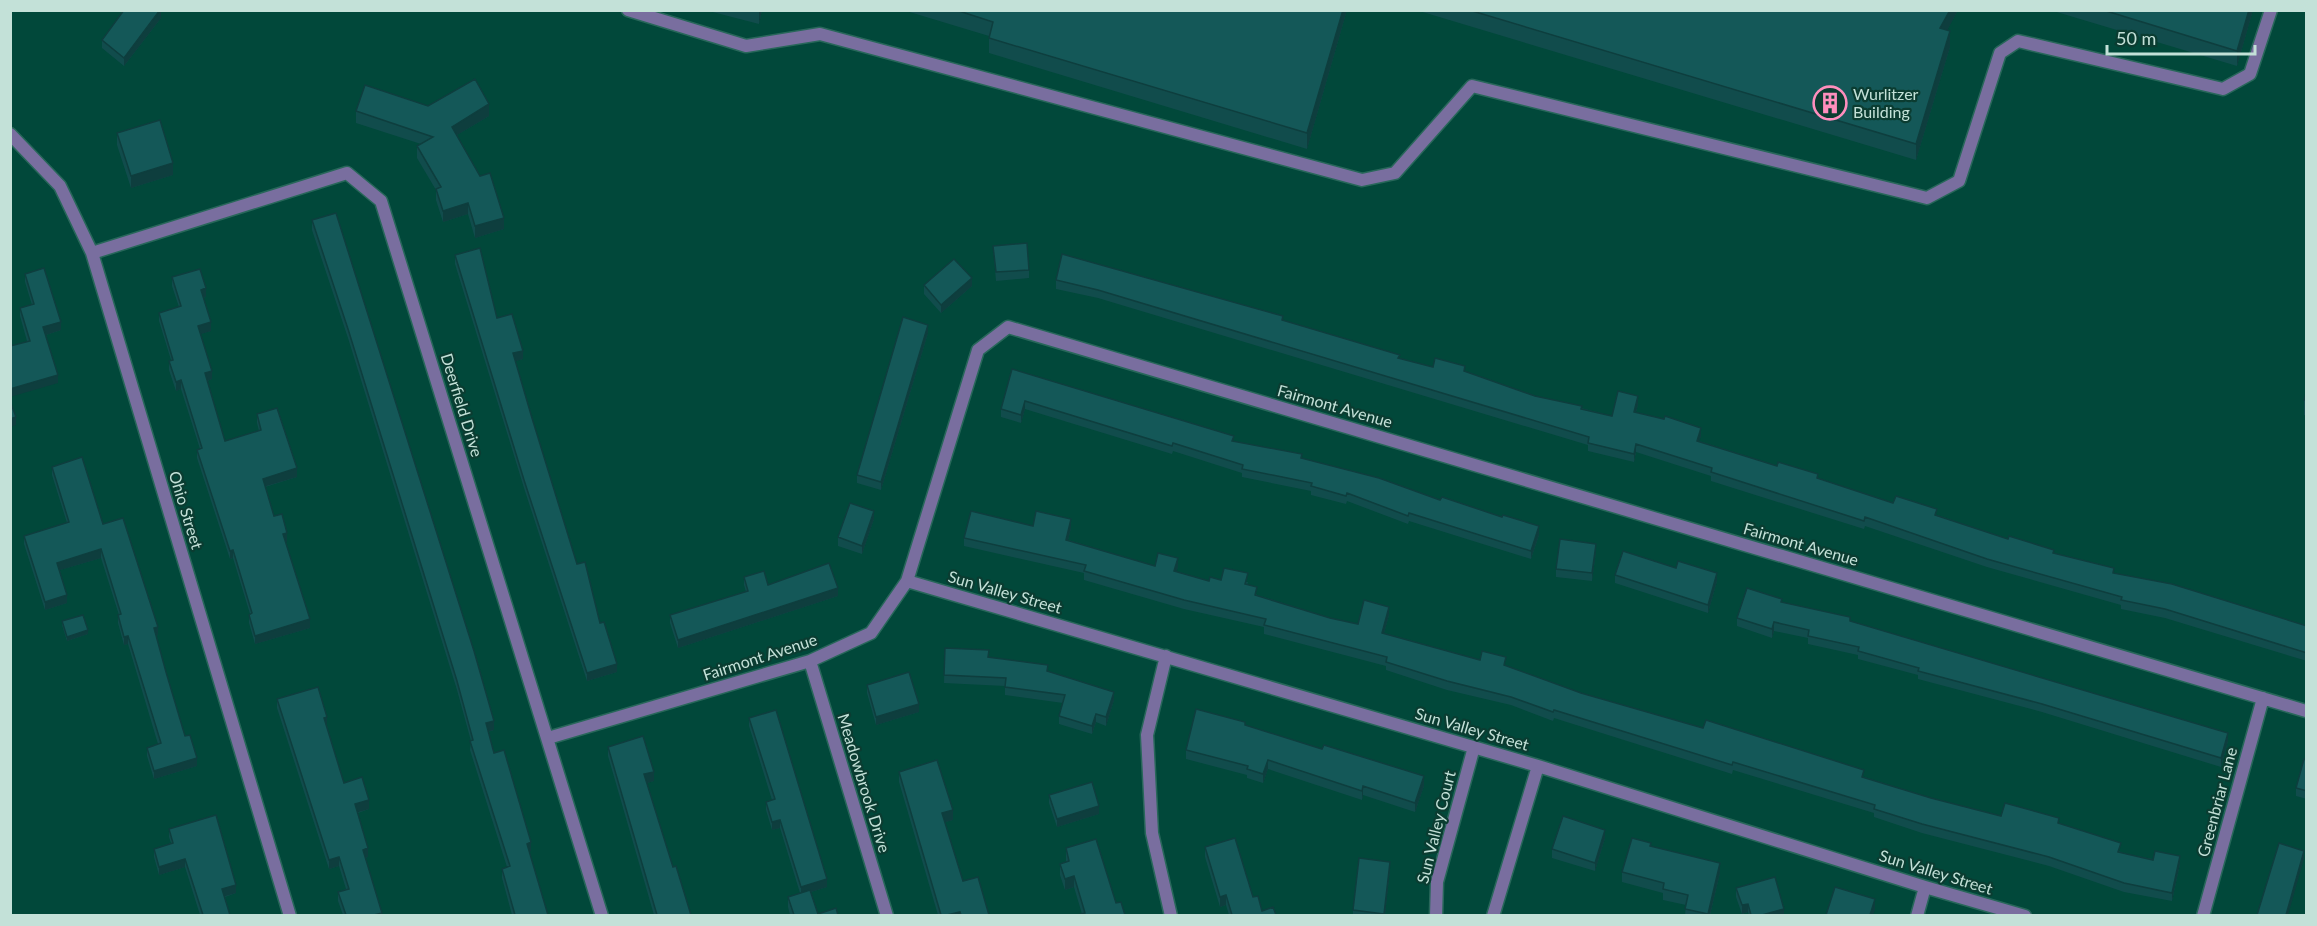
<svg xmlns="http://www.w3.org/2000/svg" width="2317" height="926" font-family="Lato,sans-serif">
<rect width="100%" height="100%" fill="#01483a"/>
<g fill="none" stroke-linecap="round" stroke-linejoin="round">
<defs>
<path id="lane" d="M628 10 746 46 820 34 1362 180 1395 173 1472 86 1927 198 1959 181 2000 53 2018 41 2223 89 2250 74 2271 10"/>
<path id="street" d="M10 134 60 186 92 253 290 916
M92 253 347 173 381 201 602 916
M907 581 1538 766 1925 887 2025 916
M1166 656 1147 735 1152 833 1171 916
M810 661 887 916
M548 738 810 661 871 633 907 581 978 350 1008 327 2306 711
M1436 916 1437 882 1474 747
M1493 916 1538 766
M1917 916 1925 887
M2203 916 2263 698"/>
</defs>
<use href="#lane" stroke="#28675a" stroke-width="15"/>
<use href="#street" stroke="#28675a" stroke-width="15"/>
<use href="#lane" stroke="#796e9f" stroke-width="12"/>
<use href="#street" stroke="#796e9f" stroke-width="12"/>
</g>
<path fill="#114c4c" d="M705 10H762L759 24Z
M903 10H1347L1307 149 989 53V36Z
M1416 10H1958L1947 30 1950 47 1916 160Z
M2050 10H2253L2237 66Z
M161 18 124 66 102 48V40Z
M428 106 489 116 457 135 504 229 475 238 468 214 443 222 436 200V190L417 158V146L421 144 356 123V111Z
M117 133 173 175 131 188 117 145Z
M312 220 494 730 488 732 494 753 531 851 529 852 548 915H512L502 878V869L507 867 470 750 471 741 457 690 348 338 312 230Z
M993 246 1029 270V278L996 281Z
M455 255 497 318 523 359 515 361 532 418 577 564 600 623 617 672 587 681 524 488 455 264Z
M25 274 61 330 46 335 58 383 27 341 20 316V308L32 305 25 282Z
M172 277 206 297 203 298 211 331 200 334 212 379 207 381 225 441 259 431 257 423V414L297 477 265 487 274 516 287 542H285L310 628 255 644 249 623V615L250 614 233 558 230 559 197 458V450L200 449 181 389 176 391 169 370V361L171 360 159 321V313L179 307 172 286Z
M1056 280 1283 320 1400 359 1433 367 1465 372 1535 396 1612 416 1638 405 1636 412 1701 436 1699 441 1818 479 1893 503 1937 515 2008 539 2054 553 2114 574 2307 626V661L2165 618 2121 609V605L1987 567 1865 526 1864 529 1711 481V476L1636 452 1634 462 1588 451V445L1098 298 1056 289Z
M924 285 972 286 941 313 924 294Z
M928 333 881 490 857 483V475Z
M1012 369 1234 441 1302 458 1440 500 1539 535 1531 559 1409 521 1408 524 1347 501 1346 504 1311 495V491L1242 477V473L1173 451 1172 454 1025 409 1021 423 1001 417V409Z
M2307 391V416L2304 415V400Z
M52 467 103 524 158 635 156 636 166 672 185 736 197 766 154 779 147 756V748L158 744 128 644 124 645 118 623V615H119L101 558 60 570 67 603 45 610 24 544V536L67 523 52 475Z
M874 519 862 554 838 546V537Z
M1033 526 1071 528 1068 540 1155 566 1178 567 1176 572 1209 581 1221 580 1248 582 1247 585 1257 595 1330 618 1358 624 1389 615 1384 633 1480 660 1506 666 1581 693 1864 777 1931 798 2001 816 2059 823 2121 852 2120 853 2180 864 2172 901 2124 892 2049 866 1922 833 1874 817V813L1733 770 1732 774 1554 718 1553 721 1511 705 1447 690 1386 670V666L1264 634V627L1184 609 1084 580V573L964 546V538Z
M1596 552 1592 581 1556 577V569Z
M1676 568 1717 581 1708 613 1615 583V575Z
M744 577 768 585 838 596 678 648 670 623V615L746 592 744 585Z
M1782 602 1850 621 2228 741 2221 767 2042 712 1918 679V675L1858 659V655L1808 644V638L1774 631 1772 638 1737 626V618Z
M62 621 88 634 67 641 62 625Z
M945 648 989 657 1048 672 1114 700 1106 726 1096 722 1092 734 1059 724V716L1063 703 1005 695V686L944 683Z
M867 685 919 712 876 725 867 693Z
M277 699 327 726 344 783 369 809 358 813 368 857 365 858 382 915H343L338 901V892L346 889 339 866 329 869 277 708Z
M749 718 827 887 811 892 818 914 838 915H790L788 907V897L800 893 780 828 772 830 766 810V802L772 800 749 726Z
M1245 725 1424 786 1415 812 1363 795 1362 800 1268 769 1263 783 1247 778V775L1186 759V750Z
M608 747 654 781 647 783 673 867 691 915H654L608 756Z
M2307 760V799L2296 796V788Z
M899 772 953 820 945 822 963 881 989 915H938L899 782Z
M1049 795 1099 814 1057 827 1049 803Z
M169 829 236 893 225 897 230 915H200L185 867 159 875 154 857V849L171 843 169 837Z
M1605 838 1595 871 1552 858V849Z
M1205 847 1253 897 1262 911 1276 915H1229L1226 905 1220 907 1205 857Z
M1651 847 1720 873 1710 915H1685L1686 905 1663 900V893L1622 882V872Z
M1066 848 1116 903 1082 914 1074 887 1065 890 1060 875V864L1066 862Z
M1390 870 1385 915H1353V910Z
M1736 888 1784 915H1749L1748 912 1742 914 1736 897Z"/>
<path fill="#0e3e3e" d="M161 10V18L124 66V58Z
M759 10H762L759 24Z
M1343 10H1347L1307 149V133Z
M1950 10H1958L1940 44V28Z
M2249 10H2253L2237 66V51Z
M1950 31V47L1916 160V144Z
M489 104V116L452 138V127Z
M173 163V175L131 188V176Z
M468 203V214L443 222V211Z
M504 218V229L475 238V226Z
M972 278V286L941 313V305Z
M206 288V297L201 298V290Z
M61 322V330L43 336V327Z
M211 322V331L198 335V326Z
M928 325V333L881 490V482Z
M523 351V359L513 362V353Z
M212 371V379L205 382V373Z
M58 375V383L10 397V389Z
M181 380V389L176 391V382Z
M1638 396V405L1634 420V412Z
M1025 401V409L1021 423V415Z
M16 417V425L10 427V419Z
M1701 428V436L1697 449V441Z
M1636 444V452L1634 462V454Z
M297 468V477L263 487V479Z
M874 511V519L862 554V546Z
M1071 519V528L1066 549V540Z
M1539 526V535L1531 559V551Z
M287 533V542L283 543V534Z
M1596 544V552L1592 581V573Z
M101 549V558L57 571V563Z
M233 550V558L230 559V551Z
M1178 558V567L1174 580V571Z
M1717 573V581L1708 613V605Z
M838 588V596L678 648V640Z
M67 595V603L45 610V602Z
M1389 607V615L1382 641V633Z
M310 619V628L255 644V636Z
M1774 622V631L1772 638V629Z
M158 627V635L154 636V628Z
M88 630V634L67 641V637Z
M128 636V644L124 645V637Z
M617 664V672L587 681V673Z
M1114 692V700L1106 726V717Z
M919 704V712L876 725V717Z
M1096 714V722L1092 734V726Z
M327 717V726L324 727V718Z
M494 721V730L486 732V723Z
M2228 733V741L2221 767V758Z
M197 758V766L154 779V771Z
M1268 760V769L1263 783V774Z
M654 772V781L644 784V774Z
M1424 776V786L1415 812V803Z
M1363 786V795L1362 800V791Z
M369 800V809L355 813V804Z
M1099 806V814L1057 827V819Z
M953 810V820L942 823V813Z
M780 820V828L772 830V822Z
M1605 830V838L1595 871V863Z
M531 842V851L527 853V844Z
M368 848V857L363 859V850Z
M2304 851V859L2288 915H2286Z
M2180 856V864L2172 901V893Z
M339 857V866L329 869V860Z
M185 859V867L159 875V867Z
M1390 862V870L1385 915H1384Z
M1720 863V873L1710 915H1708Z
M1074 876V887L1065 890V879Z
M827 879V887L801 895V887Z
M236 885V893L222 897V889Z
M1226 895V905L1220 907V897Z
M1875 899V910L1873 915H1870Z
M1748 904V912L1742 914V905Z
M1784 909V915H1762Z
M960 912V915H947Z"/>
<path fill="#145858" stroke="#0e3e3e" stroke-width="1.5" d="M124 10H160L124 58 102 40Z
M956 10H1343L1307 133 989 38 993 22Z
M1469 10H1950L1940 28 1950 31 1916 144Z
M2103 10H2249L2237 51Z
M475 79 489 104 452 127 480 176 490 173 504 218 475 226 468 203 443 211 436 189 441 187 417 146 433 137 356 111 365 85 428 106Z
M160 120 173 163 131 176 117 133Z
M336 213 474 651 494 721 486 723 494 753 504 750 531 842 527 844 548 915H515L502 869 510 866 470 741 473 740 457 681 348 329 312 220Z
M1027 243 1029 270 996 272 993 246Z
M480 248 497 318 512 314 523 351 513 353 532 418 577 564 585 562 600 623 604 622 617 664 587 673 524 480 455 255Z
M1062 254 1283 316 1282 320 1400 355 1398 358 1433 367 1435 358 1465 366 1464 371 1535 396 1582 406 1581 409 1612 416 1618 391 1638 396 1634 412 1664 419 1665 416 1701 428 1697 441 1777 466 1778 462 1818 474 1817 478 1893 503 1896 496 1937 509 1935 515 2008 539 2009 536 2054 550 2053 553 2114 568 2113 573 2172 584 2307 626V653L2165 609 2121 600 2122 597 1987 559 1865 517 1864 521 1711 472 1712 468 1636 444 1634 454 1588 443 1589 437 1098 290 1056 280Z
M954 259 972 278 941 305 924 285Z
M44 268 61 322 43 327 58 375 10 389V346L30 341 20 308 34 304 25 274Z
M200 269 206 288 201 290 211 322 198 326 212 371 205 373 225 441 261 430 257 414 277 408 297 468 263 479 274 516 282 514 287 533 283 534 310 619 255 636 249 615 252 613 233 550 230 551 197 450 202 448 181 380 176 382 169 361 173 360 159 313 181 306 172 277Z
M903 317 928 325 881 482 857 475Z
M1012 369 1234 436 1232 441 1302 454 1301 458 1379 478 1440 500 1442 497 1502 517 1503 515 1539 526 1531 551 1409 513 1408 516 1347 493 1346 496 1311 486 1312 483 1242 469 1243 465 1173 443 1172 446 1025 401 1021 415 1001 409Z
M2307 391V400H2304Z
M10 401 16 417 10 419Z
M82 457 103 524 123 518 158 627 154 628 166 672 185 736 190 735 197 758 154 771 147 748 161 743 128 636 124 637 118 615 121 614 101 549 57 563 67 595 45 602 24 536 69 522 52 467Z
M850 503 874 511 862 546 838 537Z
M971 511 1033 526 1036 511 1071 519 1066 540 1155 566 1158 553 1178 558 1174 571 1209 581 1210 577 1221 580 1224 568 1248 573 1245 584 1257 587 1255 595 1330 618 1358 624 1364 600 1389 607 1382 633 1480 660 1482 651 1506 657 1504 665 1581 693 1703 728 1706 720 1864 770 1862 777 1931 798 2001 816 2005 803 2059 818 2058 823 2121 843 2118 852 2153 860 2155 851 2180 856 2172 893 2124 883 2049 857 1922 824 1874 809 1875 805 1733 762 1732 765 1554 710 1553 712 1511 697 1447 681 1386 662 1387 657 1264 625 1266 619 1184 600 1084 571 1086 565 964 538Z
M1560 539 1596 544 1592 573 1556 569Z
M1623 551 1676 568 1678 561 1717 573 1708 605 1615 575Z
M829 563 838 588 678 640 670 615 748 591 744 577 764 571 768 585Z
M1747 588 1782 599 1781 602 1850 617V621L2228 733 2221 758 2042 704 1918 671 1919 668 1858 651 1859 647 1808 636 1809 630 1774 622 1772 629 1737 618Z
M83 615 88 630 67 637 62 621Z
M945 648 989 650 988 657 1048 665 1047 671 1114 692 1106 717 1096 714 1092 726 1059 716 1065 695 1005 687 1006 678 944 675Z
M909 672 919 704 876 717 867 685Z
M318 687 327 717 324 718 344 783 362 777 369 800 355 804 368 848 363 850 382 913 374 915H346L338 892 349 889 339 857 329 860 277 699Z
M1196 709 1245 722V725L1322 749 1324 745 1424 776 1415 803 1363 786 1362 791 1268 760 1263 774 1247 769 1248 766 1186 750Z
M776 710 827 879 801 887 780 820 772 822 766 802 775 799 749 718Z
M643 736 654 772 644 774 673 867 676 866 691 915H657L608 747Z
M2304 759 2307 760V791L2296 788Z
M937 760 953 810 942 813 963 881 978 877 989 915H961L960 912 947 915H941L899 772Z
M1092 782 1099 806 1057 819 1049 795Z
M216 815 236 885 222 889 230 915H203L185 859 159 867 154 849 173 843 169 829Z
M1563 816 1605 830 1595 863 1552 849Z
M1235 838 1253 897 1258 896 1262 911 1273 907 1276 915H1232L1226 895 1220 897 1205 847Z
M1632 838 1651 843 1650 846 1720 863 1708 914 1685 909 1688 895 1663 889 1664 883 1622 872Z
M1096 839 1116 903 1121 902 1125 915H1080V914L1085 913 1074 876 1065 879 1060 864 1069 861 1066 848Z
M2279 843 2304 851 2286 915H2257Z
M1359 858 1390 862 1384 914 1353 910Z
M1775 877 1784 909 1762 915H1751L1748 904 1742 905 1736 888Z
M1835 887 1875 899 1870 915H1826Z
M810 890 818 914 836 908 838 915H794L788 897Z"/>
<defs>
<symbol id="building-ring" viewBox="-11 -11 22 22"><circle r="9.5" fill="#0b3c31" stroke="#fe8ebd" stroke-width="1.5"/><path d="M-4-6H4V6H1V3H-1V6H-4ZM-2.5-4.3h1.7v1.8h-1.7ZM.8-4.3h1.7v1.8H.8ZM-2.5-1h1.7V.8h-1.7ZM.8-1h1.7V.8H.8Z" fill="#fe8ebd"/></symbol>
</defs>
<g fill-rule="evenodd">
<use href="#building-ring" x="1811" y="84" width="38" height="38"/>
</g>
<g text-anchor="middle" stroke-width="4.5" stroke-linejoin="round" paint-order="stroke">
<g font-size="16" fill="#c3e1d8" stroke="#0b3c31" text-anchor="start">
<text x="1853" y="100">Wurlitzer<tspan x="1853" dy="18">Building</tspan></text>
</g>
<g font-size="16" fill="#c3e1d8" stroke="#0b3c31">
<text transform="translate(462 405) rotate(73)" y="6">Deerfield Drive</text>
<text transform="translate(1335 406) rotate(16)" y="6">Fairmont Avenue</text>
<text transform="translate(186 510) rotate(73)" y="6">Ohio Street</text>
<text transform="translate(1801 544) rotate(16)" y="6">Fairmont Avenue</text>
<text transform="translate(1005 592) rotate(16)" y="6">Sun Valley Street</text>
<text transform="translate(760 657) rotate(-18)" y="6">Fairmont Avenue</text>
<text transform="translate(1472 729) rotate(16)" y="6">Sun Valley Street</text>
<text transform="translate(864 783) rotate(73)" y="6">Meadowbrook Drive</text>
<text transform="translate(2217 802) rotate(-75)" y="6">Greenbriar Lane</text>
<text transform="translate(1436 827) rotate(-76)" y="6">Sun Valley Court</text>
<text transform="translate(1936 872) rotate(17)" y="6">Sun Valley Street</text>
</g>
</g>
<rect width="2317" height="926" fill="none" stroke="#c3e1d8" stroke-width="24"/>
<path d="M2107 45v9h148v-9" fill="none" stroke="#c3e1d8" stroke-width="3"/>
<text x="2116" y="45" font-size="18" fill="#c3e1d8" stroke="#0b3c31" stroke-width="4.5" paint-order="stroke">50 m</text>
</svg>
